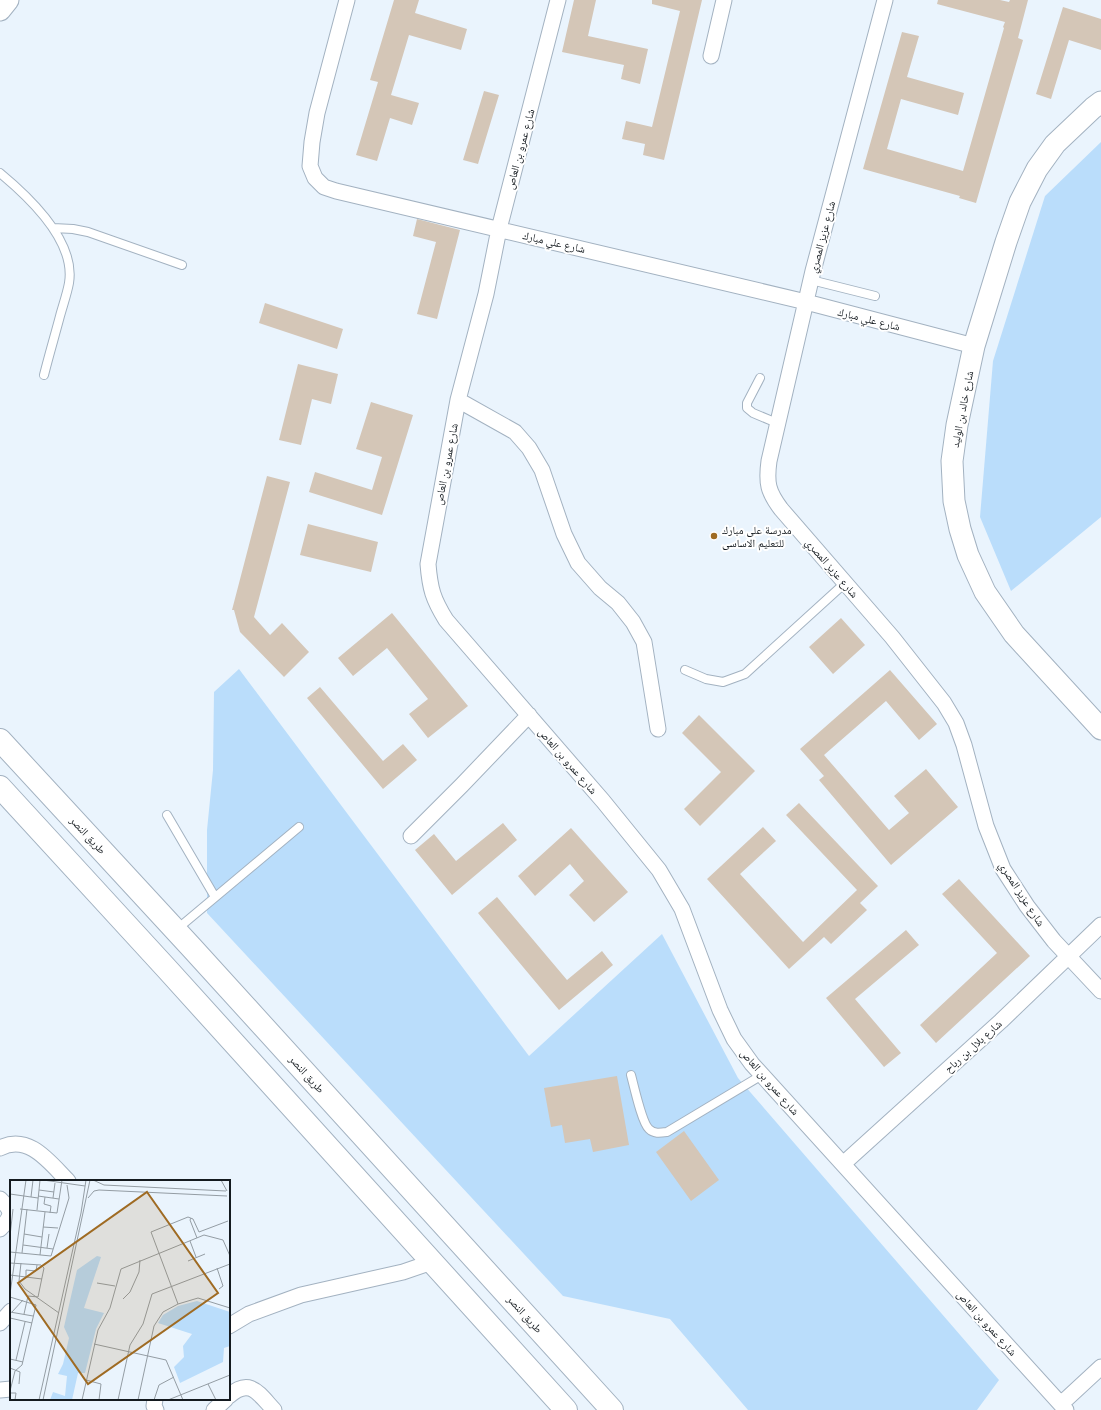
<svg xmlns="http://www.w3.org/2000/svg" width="1101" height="1410" font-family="'Noto Sans','Noto Naskh Arabic',sans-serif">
<rect width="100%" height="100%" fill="#eaf4fd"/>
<path fill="#baddfb" d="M1101 142V517L1011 591 980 517 993 361 1045 196Z
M239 669 529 1056 662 934 738 1078 999 1380 977 1410H748L670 1319 563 1296 207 913V830L213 770 214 692Z"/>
<path fill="#d4c6b7" d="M394 0H419L415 13 467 29 461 50 409 35 391 95 419 103 412 125 390 118 377 161 356 155 378 82 370 80Z
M574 0H596L588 36 648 49 640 84 621 79 624 65 562 52Z
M652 0H702L664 160 643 155 645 144 622 139 626 121 652 127 680 11 652 4Z
M938 0H1000L1009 2 1010 0H1028L1018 38 1023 40 976 203 959 198 960 196 863 169 902 32 919 36 907 77 964 93 958 115 901 99 887 149 963 171 1004 28 1003 27 1005 22 937 4Z
M1063 7 1101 19V50L1069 40 1051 99 1036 94Z
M484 91 499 95 478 164 463 160Z
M417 219 460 230 437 319 417 314 436 242 413 236Z
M265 303 343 329 337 349 259 323Z
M298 364 338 374 331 404 312 399 301 445 279 440Z
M371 402 413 415 382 515 309 492 315 472 372 490 382 457 356 449Z
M267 476 290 482 254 617 270 635 282 623 309 652 284 677 240 632 234 610H232Z
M308 524 378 542 371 572 300 555Z
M392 613 468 706 428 738 409 714 428 699 387 648 353 676 338 658Z
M841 618 865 645 833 674 809 647Z
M890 670 937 724 919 740 886 701 824 755 889 830 909 813 894 796 926 769 958 807 891 865 819 780 824 776 800 749Z
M320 687 383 761 403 744 417 760 383 789 307 698Z
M699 715 755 771 700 826 684 809 721 772 682 733Z
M799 803 878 886 860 903 867 910 831 944 824 937 789 969 707 879 763 827 776 841 740 874 803 942 857 890 786 815Z
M503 823 517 840 452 895 415 850 434 834 456 861Z
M571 828 628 892 594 922 569 895 584 881 570 864 535 896 518 876Z
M959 879 1030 956 936 1043 920 1025 997 953 942 894Z
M497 897 567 980 602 951 613 965 559 1010 478 913Z
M906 930 919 945 855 999 901 1053 884 1067 826 998Z
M617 1076 629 1145 593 1152 590 1139 565 1143 562 1125 551 1127 544 1088Z
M684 1131 719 1180 691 1201 656 1152Z"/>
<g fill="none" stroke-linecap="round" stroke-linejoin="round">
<defs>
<path id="lane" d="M0 173C29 197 76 241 69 283 67 294 63 305 60 316 55 335 49 355 44 375
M53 228 73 229 88 232 182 265
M811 280 875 296
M760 378 747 403V408L753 413 777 423
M685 670 706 679 723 682 745 674 845 583
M167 815 215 897
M176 930 299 827
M631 1075C634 1086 642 1123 649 1129 654 1134 660 1133 667 1132L762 1075"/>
<path id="street" d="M347 0 317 113 312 142 310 166 315 178 324 187 336 191 806 302 974 346
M558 0 499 229 486 294 458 400 428 564C430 589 433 599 446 620L603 801 659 870 682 909 720 1010 734 1039 752 1064 1066 1410
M885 0 813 271 769 461C766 483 768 492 781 509L892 637 944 703 956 723 964 745 986 826 1003 869 1027 906 1054 941 1101 991
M711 56 724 0
M458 400 515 432 529 448 542 470 564 534 578 563 600 588 618 603 633 622 644 642 658 729
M411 836 462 785 529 715
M0 1148C29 1133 50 1163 68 1181
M843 1164 1001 1021 1101 925
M0 1199C14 1212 12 1216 0 1229
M0 1323 11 1311
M229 1326 249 1314 301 1295 403 1272 432 1262
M0 1390 11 1389
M229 1396C250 1377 259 1394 274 1410
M155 1399 154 1406 156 1410
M1061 1404 1101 1367
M214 1410 226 1399"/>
<path id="secondary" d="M0 10 8 0
M1101 102 1093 108 1055 144 1037 169 1020 202 1006 242 974 346 957 425 952 461 954 501 960 529 968 555 985 592 1014 634 1101 729"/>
<path id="highway" d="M0 740 192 948 612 1410
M0 787 167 969 566 1410"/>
</defs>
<use href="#lane" stroke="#a3b2c1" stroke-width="10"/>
<use href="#street" stroke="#a3b2c1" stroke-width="17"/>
<use href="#secondary" stroke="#a3b2c1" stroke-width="23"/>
<use href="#highway" stroke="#a3b2c1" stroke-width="24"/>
<use href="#lane" stroke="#fff" stroke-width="8"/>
<use href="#street" stroke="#fff" stroke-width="15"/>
<use href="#secondary" stroke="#fff" stroke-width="21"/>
<use href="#highway" stroke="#fff" stroke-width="22"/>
</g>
<circle fill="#9f6b23" stroke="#fff" stroke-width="1.5" cx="714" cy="536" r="4"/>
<g text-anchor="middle" stroke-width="4" stroke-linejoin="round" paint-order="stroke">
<g font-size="11" fill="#141a1f" stroke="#fff">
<text transform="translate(520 149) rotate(-75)" y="4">شارع عمرو بن العاص</text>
<text transform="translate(822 237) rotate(-75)" y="4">شارع عزيز المصري</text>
<text transform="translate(554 242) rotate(13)" y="4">شارع علي مبارك</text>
<text transform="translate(869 319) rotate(14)" y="4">شارع علي مبارك</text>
<text transform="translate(962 409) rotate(-79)" y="4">شارع خالد بن الوليد</text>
<text transform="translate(446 464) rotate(-79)" y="4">شارع عمرو بن العاص</text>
<text transform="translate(832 568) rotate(49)" y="4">شارع عزيز المصري</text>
<text transform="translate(568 761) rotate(49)" y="4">شارع عمرو بن العاص</text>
<text transform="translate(88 835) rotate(47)" y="4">طريق النصر</text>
<text transform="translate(1022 894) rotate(57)" y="4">شارع عزيز المصري</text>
<text transform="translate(973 1046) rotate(-42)" y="4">شارع بلال بن رباح</text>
<text transform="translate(307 1074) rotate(48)" y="4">طريق النصر</text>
<text transform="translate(770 1082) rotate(49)" y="4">شارع عمرو بن العاص</text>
<text transform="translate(525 1314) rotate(48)" y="4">طريق النصر</text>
<text transform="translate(987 1323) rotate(48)" y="4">شارع عمرو بن العاص</text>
</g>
<g font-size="11" fill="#141a1f" stroke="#fff" text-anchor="start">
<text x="722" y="534">مدرسة على مبارك<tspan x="722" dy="13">للتعليم الاساسى</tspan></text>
</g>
</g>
<g transform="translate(10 1180)">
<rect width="220" height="220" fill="#eaf4fd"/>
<path d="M87 76 91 77 74 128 94 133 86 149 75 193H68L62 220H40L43 212 55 216 57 196 48 194 53 184 59 158 54 147 67 90ZM187 121 220 132V166L214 168 213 182 170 203 164 187 174 177 173 166 182 154 148 143 153 135 168 126Z" fill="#baddfb"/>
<path fill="none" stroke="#949da4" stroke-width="1" d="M33 0 75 6M83 0 94 5 216 11M211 0 217 11M29 10 44 12M0 14 28 18M28 16 49 19M21 17 23 0M35 17 34 24 41 26 40 33M43 18 45 3M78 18 84 11 89 10 217 16M10 29 47 33 52 0M27 30 30 0M181 38 180 40 187 58M33 47 48 48M14 54 32 57M0 56 3 29M180 61 186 77M13 65 43 69M37 68 39 54M0 72 41 76 59 18 57 5M12 73 17 29M30 75 35 32M178 81 195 74M0 83 31 85 34 88 28 117 18 116 14 134M11 83 9 101 15 109 49 133M207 88 213 106 209 109M0 95 32 99M16 97V90L26 91 27 85M87 103 105 106M0 114 16 0M0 117 26 125 12 185 5 191 0 211M113 119 120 112 129 92 130 80M168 124 141 52 178 37 183 39 189 52 218 41M0 132 23 136M2 132 13 120M0 138 22 143M84 164 156 180 173 220M0 179 13 182M6 180 15 142M0 188 10 192 9 204M76 200 91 204 89 220M198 204 206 220M0 213H6L5 220M29 220 71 33 76 0M33 220 80 0M72 220 88 150 100 128 111 89 194 55 213 60 220 76M108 220 120 165 133 144 142 114 220 84M128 220 144 146 153 132 168 124 188 118 220 128M144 220 149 205 164 197M158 220 220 195"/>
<path fill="#9f6b23" fill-opacity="0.15" stroke="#9f6b23" stroke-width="2" d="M137 12 208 113 78 204 8 103Z"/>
<rect width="220" height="220" fill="none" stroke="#141a1f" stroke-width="2"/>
</g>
</svg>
